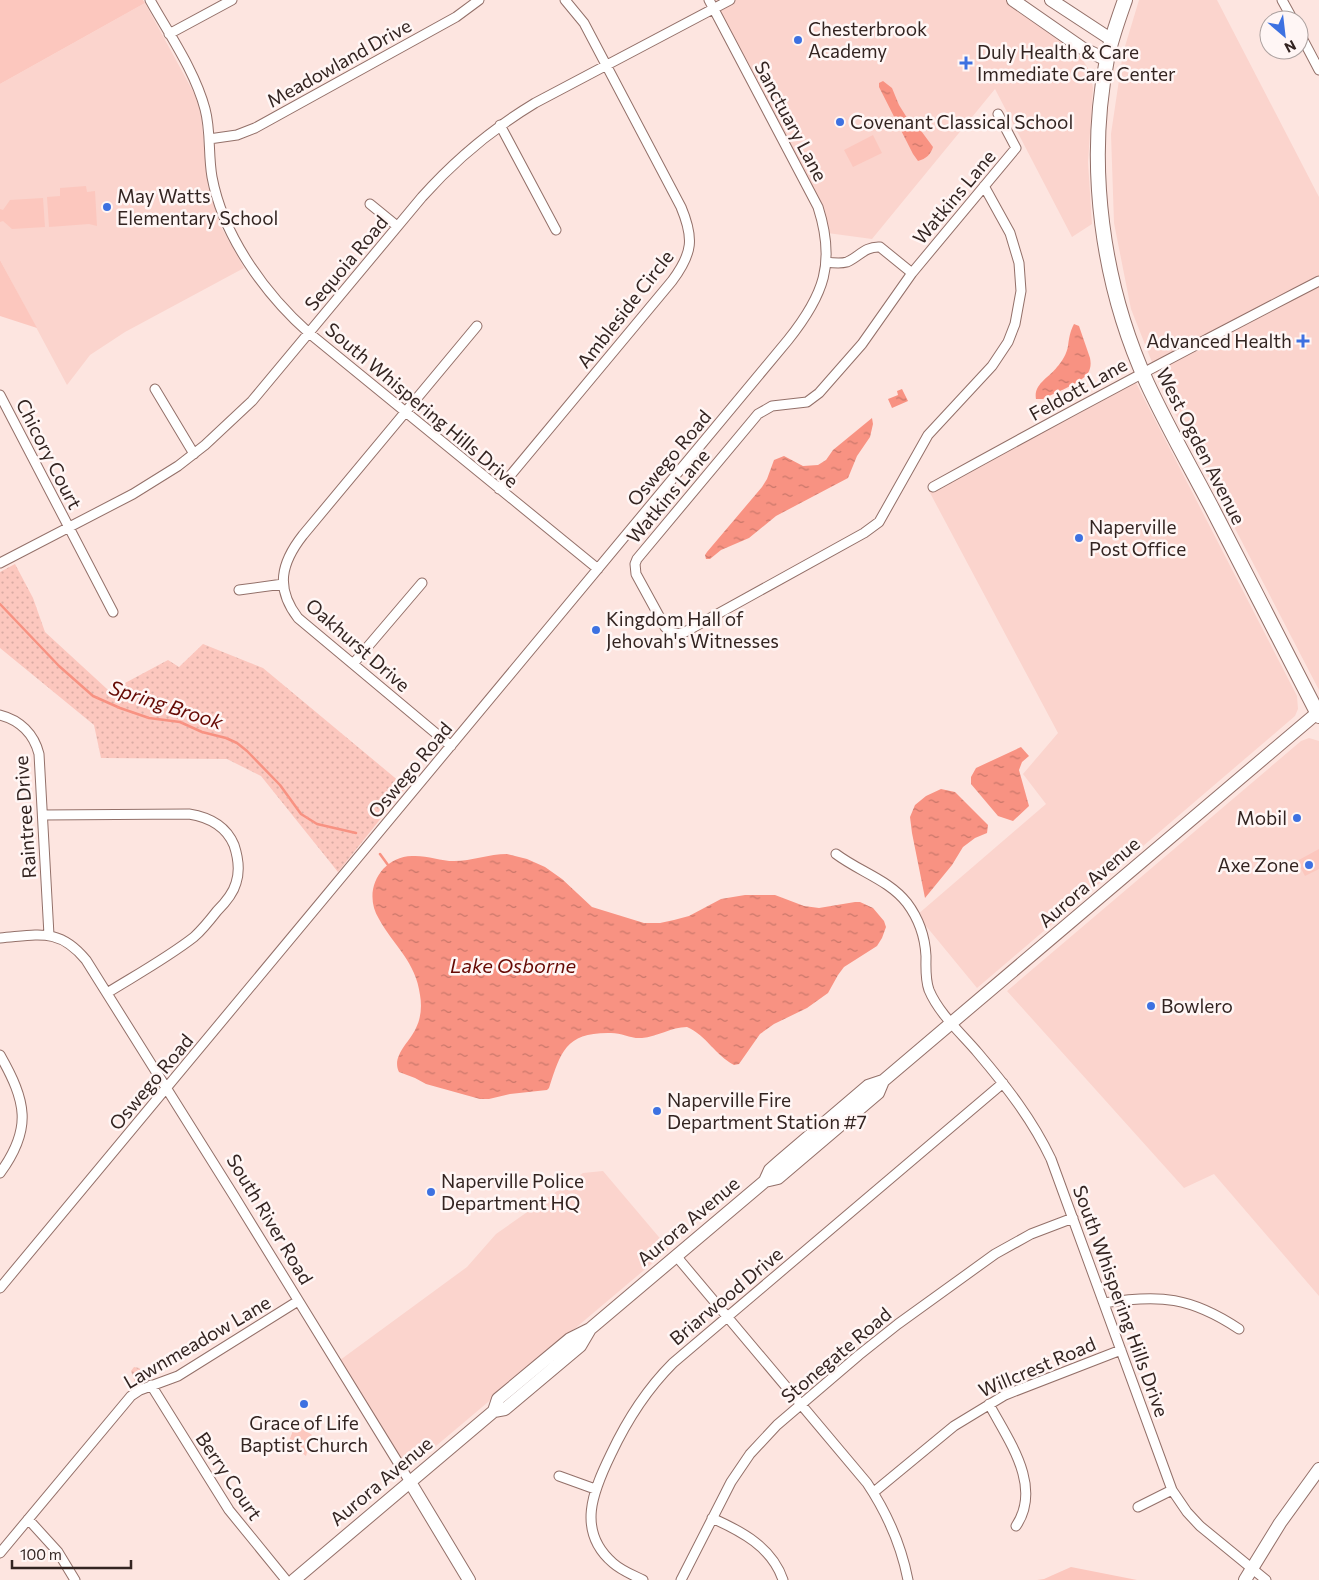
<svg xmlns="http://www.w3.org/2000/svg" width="1319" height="1580" font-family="Commissioner,sans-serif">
<defs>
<pattern id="grass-dots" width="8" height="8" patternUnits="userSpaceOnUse" patternTransform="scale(1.25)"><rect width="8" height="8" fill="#fcc7be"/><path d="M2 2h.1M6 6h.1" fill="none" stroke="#d8aba3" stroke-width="1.8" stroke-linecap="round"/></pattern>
<pattern id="water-ripples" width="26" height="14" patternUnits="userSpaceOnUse" patternTransform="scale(1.25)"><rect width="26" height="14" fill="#f89282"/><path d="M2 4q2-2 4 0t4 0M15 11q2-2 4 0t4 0" fill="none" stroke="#c9776a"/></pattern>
</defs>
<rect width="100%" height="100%" fill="#fde5e0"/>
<path fill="#fbd4cd" d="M716 0H1010L1075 49 1088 68 1091 76 1093 88 1088 162 1092 224 1072 237 995 89 872 239 820 232 813 209 707 5Z
M1139 0H1217L1319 197V690L1163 390 1131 309 1114 223 1111 134 1123 53Z
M145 3 195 95 201 115 208 187 221 227 244 268 125 332 90 355 67 385 0 260V84Z
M1133 377 1297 696 1298 709 1295 716 977 988 917 915 1046 804 1023 774 1058 733 929 491Z
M1309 738 1319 741V1296L1214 1174 1184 1188 1007 991 1301 741Z
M603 1171 669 1249 404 1473 336 1363 467 1267 496 1234 583 1173Z"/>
<path fill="url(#grass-dots)" d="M15 564 33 598 45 632 107 689 112 690 168 660 179 667 203 644 263 668 406 787 338 872 261 776 227 759 101 758 94 725 0 648V572Z
M134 1367 139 1368 148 1376 149 1380 135 1383 131 1371Z"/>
<path fill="#fcc7be" d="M0 0H143L145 3 0 84Z
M873 135 882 153 853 167 844 150Z
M86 186 87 192 95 191 97 226 89 224 49 227 47 197 60 196V188Z
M43 198 45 227 12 229 3 221 0 222V209L3 210 10 200Z
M0 260 37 328 0 316Z
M1319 849V869L1305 876 1297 861Z
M301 1427 312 1435 306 1456 290 1444 289 1441 294 1428Z
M1071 1567 1137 1580H1037L1044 1579Z"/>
<path fill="url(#water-ripples)" d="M883 81 892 88 899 105 909 121 919 128 933 147C931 154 926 159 918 161L913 154 879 87V83Z
M1074 324 1079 326 1090 358C1091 363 1091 368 1088 373 1082 383 1054 393 1043 399H1036C1033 384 1050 377 1057 367 1062 362 1067 353 1068 346 1069 339 1070 331 1074 324Z
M902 389 908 401 892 408 888 399 898 395 897 391Z
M872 418 873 424 870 437 857 456 848 478 776 516 749 538 721 550 710 559H706L705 555 707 552 762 487 767 479 774 460 784 456 803 466 818 465 826 460 833 450Z
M1021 747 1029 756 1022 762 1019 770 1029 806 1013 821 998 816 971 784V777L976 768Z
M941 789 955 792 988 825 987 833 975 838 963 847 952 865 925 898 912 833 910 817 915 805 926 796Z
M507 854 527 859 545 867 562 879 592 907 644 923H660L674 920 689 916 721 899 745 895H775L804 906 819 908 855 902H860L873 908 884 921 886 927 882 938 877 946 844 967 838 975 828 993 807 1008 774 1024 760 1034 739 1064 734 1065C715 1055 707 1036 687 1027 671 1027 657 1037 642 1038 631 1039 622 1033 611 1033 566 1032 561 1051 549 1088L547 1090 510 1094 489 1099H480L426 1084 415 1078 399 1072C391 1056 410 1042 416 1028 421 1018 422 1006 420 995 416 962 394 946 379 919 362 892 380 857 412 856 426 855 440 861 454 861 472 861 489 854 507 854Z"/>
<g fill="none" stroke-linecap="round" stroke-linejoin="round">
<path stroke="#f89282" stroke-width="2.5" d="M0 604 59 666 93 696 120 708 149 718 180 722 202 732 226 738 237 743 247 751 280 785 301 814 317 824 356 833
M380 854 388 865"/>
<defs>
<path id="street" d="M150 0C169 34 195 71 205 109 211 131 208 154 212 177 223 236 265 294 309 333L598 569
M1282 0 1293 20
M1299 32 1319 70
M169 34 232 0
M500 125 556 230
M209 139 237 135 255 128 456 17 479 0
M984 186 1010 233 1019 263 1021 291 1015 324 1008 342 992 366 928 435 879 522 864 533 685 632C677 635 672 634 665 627L636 574 635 564 637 559 758 414 772 406 807 402 819 393 862 344 912 273 1016 148 998 114
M370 204 397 226
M826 262C833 263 840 264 847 262 859 257 865 246 880 247L912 273
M155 389 194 454
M0 395 113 612
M933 487C1061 416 1189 348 1319 281
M499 489 672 281C693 253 694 238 681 207L584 23 565 0
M0 563 133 494 178 466 205 445 252 401 422 197C455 160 492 129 535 103L730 0
M239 590 283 584
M353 664 422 583
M0 715C20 720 34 734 39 754L49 935
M451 746 298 618C275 588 281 563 303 535L477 326
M43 815 189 814C208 817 226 826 234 845 238 857 240 871 236 883 233 894 225 903 217 911 210 920 203 929 194 937 167 958 136 975 107 993
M836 854C860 872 889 880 907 903 919 919 925 937 926 956 926 968 925 979 929 990 939 1014 962 1034 978 1053 1006 1086 1032 1119 1051 1159L1172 1490 1187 1512 1200 1526 1266 1580
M0 938C38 935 59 927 86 960L234 1196 410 1482
M0 1055C26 1101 33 1128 0 1173
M677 1257 867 1483C887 1513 901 1544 908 1580
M0 1288 788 340C824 295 836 263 818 207L709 0
M1104 1303C1160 1294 1191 1297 1239 1329
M151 1385 229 1510 286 1580
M989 1404C1008 1440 1043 1486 1016 1526
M559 1476 595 1489
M874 1492 954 1426 1005 1395 1121 1350
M1138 1507 1172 1490
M712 1518C741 1531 772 1547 783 1580
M28 1519 58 1552 75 1580
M0 1553 131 1396 140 1390 178 1376 298 1301
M643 1580C633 1575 622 1571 613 1563 576 1531 593 1491 611 1454 627 1420 646 1390 673 1363L1003 1083
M681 1580 731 1482 750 1454 777 1425 859 1355 898 1324 995 1254 1031 1234 1073 1218"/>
<path id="secondary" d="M1013 0 1082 48 1107 60
M1051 0 1112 40
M765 1181 778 1178 878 1093 883 1081
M494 1411 498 1399 570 1339 590 1329 765 1181 770 1170 779 1162 868 1086 883 1081 1317 713
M410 1482 469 1580
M294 1580 494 1411 505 1409 580 1346 590 1329
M1245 1580 1280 1523 1319 1469"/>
<path id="primary" d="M1125 0C1118 20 1111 39 1107 59 1086 166 1102 284 1147 383 1167 426 1191 468 1213 510 1248 578 1283 647 1319 716"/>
</defs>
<use href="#street" stroke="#937069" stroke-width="11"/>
<use href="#secondary" stroke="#937069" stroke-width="14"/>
<use href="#primary" stroke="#937069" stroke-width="16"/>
<use href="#street" stroke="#fff" stroke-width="9"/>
<use href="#secondary" stroke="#fff" stroke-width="12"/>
<use href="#primary" stroke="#fff" stroke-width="14"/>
</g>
<g fill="#3d71e1" stroke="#fff6f5" stroke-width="2">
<circle cx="798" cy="40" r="5"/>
<path d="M963.5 55.5h5v5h5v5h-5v5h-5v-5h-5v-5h5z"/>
<circle cx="840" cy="122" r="5"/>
<circle cx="107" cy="207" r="5"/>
<path d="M1300.5 333.5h5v5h5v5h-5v5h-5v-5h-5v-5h5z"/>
<circle cx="1079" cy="538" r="5"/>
<circle cx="596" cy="630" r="5"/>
<circle cx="1297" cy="818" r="5"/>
<circle cx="1309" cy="865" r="5"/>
<circle cx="1151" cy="1006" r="5"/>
<circle cx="657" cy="1111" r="5"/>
<circle cx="431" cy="1192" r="5"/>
<circle cx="304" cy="1404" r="5"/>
</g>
<g text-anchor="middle" stroke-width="5" stroke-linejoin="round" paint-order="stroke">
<g font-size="19" fill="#332421" stroke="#fff6f5" text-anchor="start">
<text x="808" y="36">Chesterbrook<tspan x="808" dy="22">Academy</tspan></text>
<text x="977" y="59">Duly Health &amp; Care<tspan x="977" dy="22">Immediate Care Center</tspan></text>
<text x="850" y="129">Covenant Classical School</text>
<text x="117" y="203">May Watts<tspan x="117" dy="22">Elementary School</tspan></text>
<text x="1292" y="348" text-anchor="end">Advanced Health</text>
<text x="1089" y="534">Naperville<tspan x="1089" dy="22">Post Office</tspan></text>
<text x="606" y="626">Kingdom Hall of<tspan x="606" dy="22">Jehovah's Witnesses</tspan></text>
<text x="1287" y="825" text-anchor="end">Mobil</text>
<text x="1299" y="872" text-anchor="end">Axe Zone</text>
<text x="1161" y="1013">Bowlero</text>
<text x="667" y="1107">Naperville Fire<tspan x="667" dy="22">Department Station #7</tspan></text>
<text x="441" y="1188">Naperville Police<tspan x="441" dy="22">Department HQ</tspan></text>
<text x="304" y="1430" text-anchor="middle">Grace of Life<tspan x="304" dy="22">Baptist Church</tspan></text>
</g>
<g font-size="19" fill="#332421" stroke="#fff6f5">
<text transform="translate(339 63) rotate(-29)" y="7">Meadowland Drive</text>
<text transform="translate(791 121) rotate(62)" y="7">Sanctuary Lane</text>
<text transform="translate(954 197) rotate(-50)" y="7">Watkins Lane</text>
<text transform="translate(346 263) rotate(-50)" y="7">Sequoia Road</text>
<text transform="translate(625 309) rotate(-52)" y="7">Ambleside Circle</text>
<text transform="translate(1078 389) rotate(-29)" y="7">Feldott Lane</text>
<text transform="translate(422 405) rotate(40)" y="7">South Whispering Hills Drive</text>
<text transform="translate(1201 446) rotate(63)" y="7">West Ogden Avenue</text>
<text transform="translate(49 454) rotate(63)" y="7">Chicory Court</text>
<text transform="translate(669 458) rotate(-50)" y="7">Oswego Road</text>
<text transform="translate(668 496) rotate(-50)" y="7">Watkins Lane</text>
<text transform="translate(358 645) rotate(41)" y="7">Oakhurst Drive</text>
<text transform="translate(410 770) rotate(-50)" y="7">Oswego Road</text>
<text transform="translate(25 817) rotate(-94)" y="7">Raintree Drive</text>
<text transform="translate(1089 882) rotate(-41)" y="7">Aurora Avenue</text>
<text transform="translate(151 1082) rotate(-50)" y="7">Oswego Road</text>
<text transform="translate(270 1219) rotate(59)" y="7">South River Road</text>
<text transform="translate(688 1221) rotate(-40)" y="7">Aurora Avenue</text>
<text transform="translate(726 1296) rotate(-40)" y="7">Briarwood Drive</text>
<text transform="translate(1121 1301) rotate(70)" y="7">South Whispering Hills Drive</text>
<text transform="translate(197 1342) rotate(-30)" y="7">Lawnmeadow Lane</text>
<text transform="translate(836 1355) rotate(-40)" y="7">Stonegate Road</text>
<text transform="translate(1037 1367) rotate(-23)" y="7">Willcrest Road</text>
<text transform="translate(229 1476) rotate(56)" y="7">Berry Court</text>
<text transform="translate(381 1481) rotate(-40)" y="7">Aurora Avenue</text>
</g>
<g font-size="20" font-style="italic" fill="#660a04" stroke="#fff6f5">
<text transform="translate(166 705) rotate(18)" y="7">Spring Brook</text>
<text x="513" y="973">Lake Osborne</text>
</g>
</g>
<g transform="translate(1284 35) rotate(152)"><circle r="24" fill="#fff6f5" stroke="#ada2a0"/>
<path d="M0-4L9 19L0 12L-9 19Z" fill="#3d71e1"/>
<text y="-8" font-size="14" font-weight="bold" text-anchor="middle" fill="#332421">N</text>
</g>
<path d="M12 1560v8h119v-8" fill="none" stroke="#332421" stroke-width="2.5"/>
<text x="20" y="1560" font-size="15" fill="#332421" stroke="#fff6f5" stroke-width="4" paint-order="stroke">100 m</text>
</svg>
